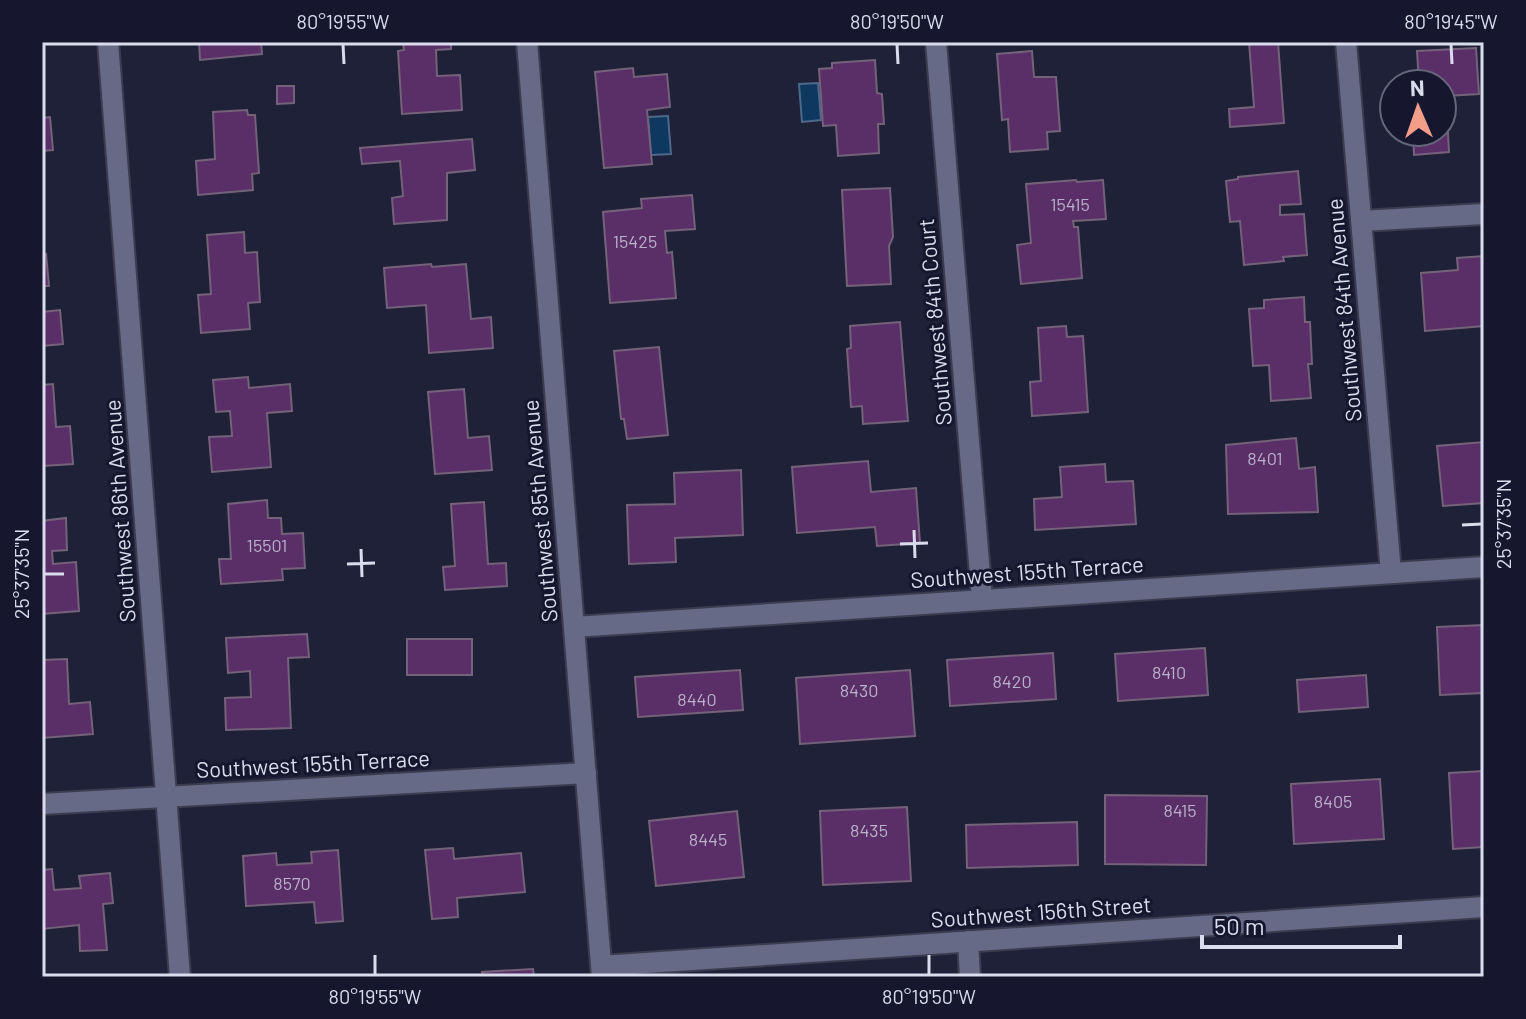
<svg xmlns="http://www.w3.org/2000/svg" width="1526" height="1019" font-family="Barlow,sans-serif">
<rect width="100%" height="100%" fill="#1f2139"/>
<path fill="#0f3860" stroke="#4c698a" stroke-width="2" d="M818 83 821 120 802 122 799 84Z
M668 116 671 154 651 155 648 117Z"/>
<path fill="#5a2e67" stroke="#74617a" stroke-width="2" d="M199 42H261L262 54 200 60Z
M403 42H451V49L436 50 437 76 460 75 462 110 402 114 398 51 404 50Z
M1249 42H1278L1284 123 1230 127 1229 109 1254 107Z
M1476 48 1479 94 1446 96 1449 152 1414 155 1413 132H1442V84H1419L1417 51Z
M1032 51 1034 77H1056L1060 131 1047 132 1048 149 1010 152 1008 119 1002 120 997 54Z
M875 60 877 93 882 94 884 124H878L879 153 838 156 836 125 823 126 819 69 832 68V63Z
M633 68 634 77 667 74 670 107 647 110 652 164 604 168 595 72Z
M277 86H294V103L277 104Z
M247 110 248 115H255L259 173 252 174 253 190 198 195 196 161 215 159 213 112Z
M50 117 53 150 42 151V118Z
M472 139 475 170 447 173V220L394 224 392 198 403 196 400 161 362 164 360 148Z
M1298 171 1301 204 1280 205V215L1304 214 1307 255 1283 257 1284 261 1244 265 1240 221 1230 222 1226 181 1238 179V177Z
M1076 180 1077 182 1103 180 1106 219 1073 221 1074 227H1078L1082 278 1021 284 1017 245 1031 243 1026 184Z
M890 188 893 237 889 246 891 284 847 286 842 190Z
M692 195 695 229 665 231 667 253 672 252 676 298 610 303 603 212 642 208 641 199Z
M244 232 245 253 257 252 260 302 248 303 250 329 201 333 198 295 211 294 207 235Z
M46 254 49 286H42V255Z
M1484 256V326L1425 331 1421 273 1458 270 1457 258Z
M431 264 432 267 466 264 471 319 491 317 493 348 429 353 426 305 387 308 384 268Z
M1304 297 1305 322H1310L1312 364H1308L1311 398 1271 401 1269 365 1253 366 1249 309 1264 308V300Z
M60 310 63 344 42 346V312Z
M900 322 908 421 863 424 862 406 851 407 847 349 851 348 850 326Z
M1066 326 1067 337 1083 336 1088 412 1032 416 1030 382 1041 381 1038 328Z
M659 347 668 435 627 439 624 419H621L614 351Z
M248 377 249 388 290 384 292 411 267 413 271 467 212 472 209 437 232 436 230 411 216 412 213 380Z
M53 384 56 427 70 426 73 464 42 466V385Z
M464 389 468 438 489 436 492 470 435 474 428 392Z
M1296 438 1299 469 1315 467 1318 512 1228 514 1226 445Z
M1484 442V503L1443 506 1437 446Z
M868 461 871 492 916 488 920 543 877 546 875 527 797 533 792 467Z
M1105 464 1106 482 1133 481 1136 524 1035 530 1034 499 1062 497 1060 467Z
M741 470 743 535 675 538 676 562 629 564 627 505 675 504 674 473Z
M267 500 268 518H281L282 534 303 533 305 568 282 569 283 580 221 584 219 559H231L228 504Z
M484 502 488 564 506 563 507 586 445 590 443 567 455 566 451 504Z
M66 518 67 550 52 551 53 564 76 562 79 611 42 614V521Z
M1484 625V693L1440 695 1437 627Z
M307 634 309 657 288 658 291 728 226 730 225 698 251 697 250 671 228 673 226 638Z
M407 639H472V675H407Z
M1205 648 1208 695 1118 701 1115 654Z
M1053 653 1056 699 950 706 947 660Z
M67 659 69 704 90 702 93 734 42 738V660Z
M740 670 743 710 638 717 635 677Z
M910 670 915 736 800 744 796 678Z
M1366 675 1368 707 1299 712 1297 680Z
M1484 771V847L1453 849 1449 773Z
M1380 779 1384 839 1294 844 1291 784Z
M1105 795 1207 796 1206 865 1105 864Z
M907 807 911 881 823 885 820 811Z
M737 811 744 877 656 886 649 821Z
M1077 822 1078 865 967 868 966 825Z
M453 848 454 859 521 853 525 892 457 898 458 917 432 919 425 850Z
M338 850 343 921 316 923 314 902 246 906 243 856 276 853 277 865 312 863 311 852Z
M52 869 54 890 81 888 79 876 110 873 113 903 103 904 107 950 80 951 79 925 42 929V870Z
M533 969 534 977H483L482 972Z"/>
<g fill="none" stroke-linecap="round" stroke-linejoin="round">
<defs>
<path id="minor" d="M108 42 180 977
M527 42 602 977
M936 42 982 599
M1346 42 1391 573
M1361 221 1484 214
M574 627 1484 567
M42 804 586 773
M968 941 970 977
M601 966 1484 907"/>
</defs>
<use href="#minor" stroke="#3b3c50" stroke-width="24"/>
<use href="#minor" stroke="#666a87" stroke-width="20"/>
</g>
<path fill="none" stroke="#d9dcec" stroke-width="3" d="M343 44 344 64M897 44 898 64M1451 44 1452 64M1462 525 1482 524M914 530 915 558M900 544 928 543M361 549 362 577M347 564 375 563M44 574H64M375 955V975M929 955V975"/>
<g text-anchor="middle" stroke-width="6" stroke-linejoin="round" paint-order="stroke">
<g font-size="18" fill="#b9b0cb">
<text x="1070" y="211">15415</text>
<text x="635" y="248">15425</text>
<text x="1265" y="465">8401</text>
<text x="267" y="552">15501</text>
<text x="1169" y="679">8410</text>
<text x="1012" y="688">8420</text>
<text x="859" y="697">8430</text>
<text x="697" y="706">8440</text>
<text x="1333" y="808">8405</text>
<text x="1180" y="817">8415</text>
<text x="869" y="837">8435</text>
<text x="708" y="846">8445</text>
<text x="292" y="890">8570</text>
</g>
<g font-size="22" fill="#d9dcec" stroke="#16172f">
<text transform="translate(1344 310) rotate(-95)" y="8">Southwest 84th Avenue</text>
<text transform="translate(935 322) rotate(-95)" y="8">Southwest 84th Court</text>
<text transform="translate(120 511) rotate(-94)" y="8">Southwest 86th Avenue</text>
<text transform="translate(540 511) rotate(-95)" y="8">Southwest 85th Avenue</text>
<text transform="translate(1027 572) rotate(-4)" y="8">Southwest 155th Terrace</text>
<text transform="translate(313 764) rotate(-3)" y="8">Southwest 155th Terrace</text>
<text transform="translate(1041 912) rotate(-4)" y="8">Southwest 156th Street</text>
</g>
</g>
<rect width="1526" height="1019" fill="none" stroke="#16172f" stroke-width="88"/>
<g transform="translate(1418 108) rotate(358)"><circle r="38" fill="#16172f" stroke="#64667b" stroke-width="2"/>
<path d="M0-6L14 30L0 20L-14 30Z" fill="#f49e8a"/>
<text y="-12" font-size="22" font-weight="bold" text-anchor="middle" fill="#d9dcec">N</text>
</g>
<path d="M1202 935v12h198v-12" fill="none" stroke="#d9dcec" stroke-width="4"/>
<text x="1214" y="935" font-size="24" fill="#d9dcec" stroke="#16172f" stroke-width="6" paint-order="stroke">50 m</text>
<rect x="44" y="44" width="1438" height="931" fill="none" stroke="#d9dcec" stroke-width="3"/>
<g font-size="20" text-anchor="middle" fill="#d9dcec">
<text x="343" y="29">80°19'55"W</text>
<text x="897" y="29">80°19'50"W</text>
<text x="1451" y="29">80°19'45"W</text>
<text transform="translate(1504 524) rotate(-90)" y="7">25°37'35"N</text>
<text transform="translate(22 574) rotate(-90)" y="7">25°37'35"N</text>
<text x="375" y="1004">80°19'55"W</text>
<text x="929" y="1004">80°19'50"W</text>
</g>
</svg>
